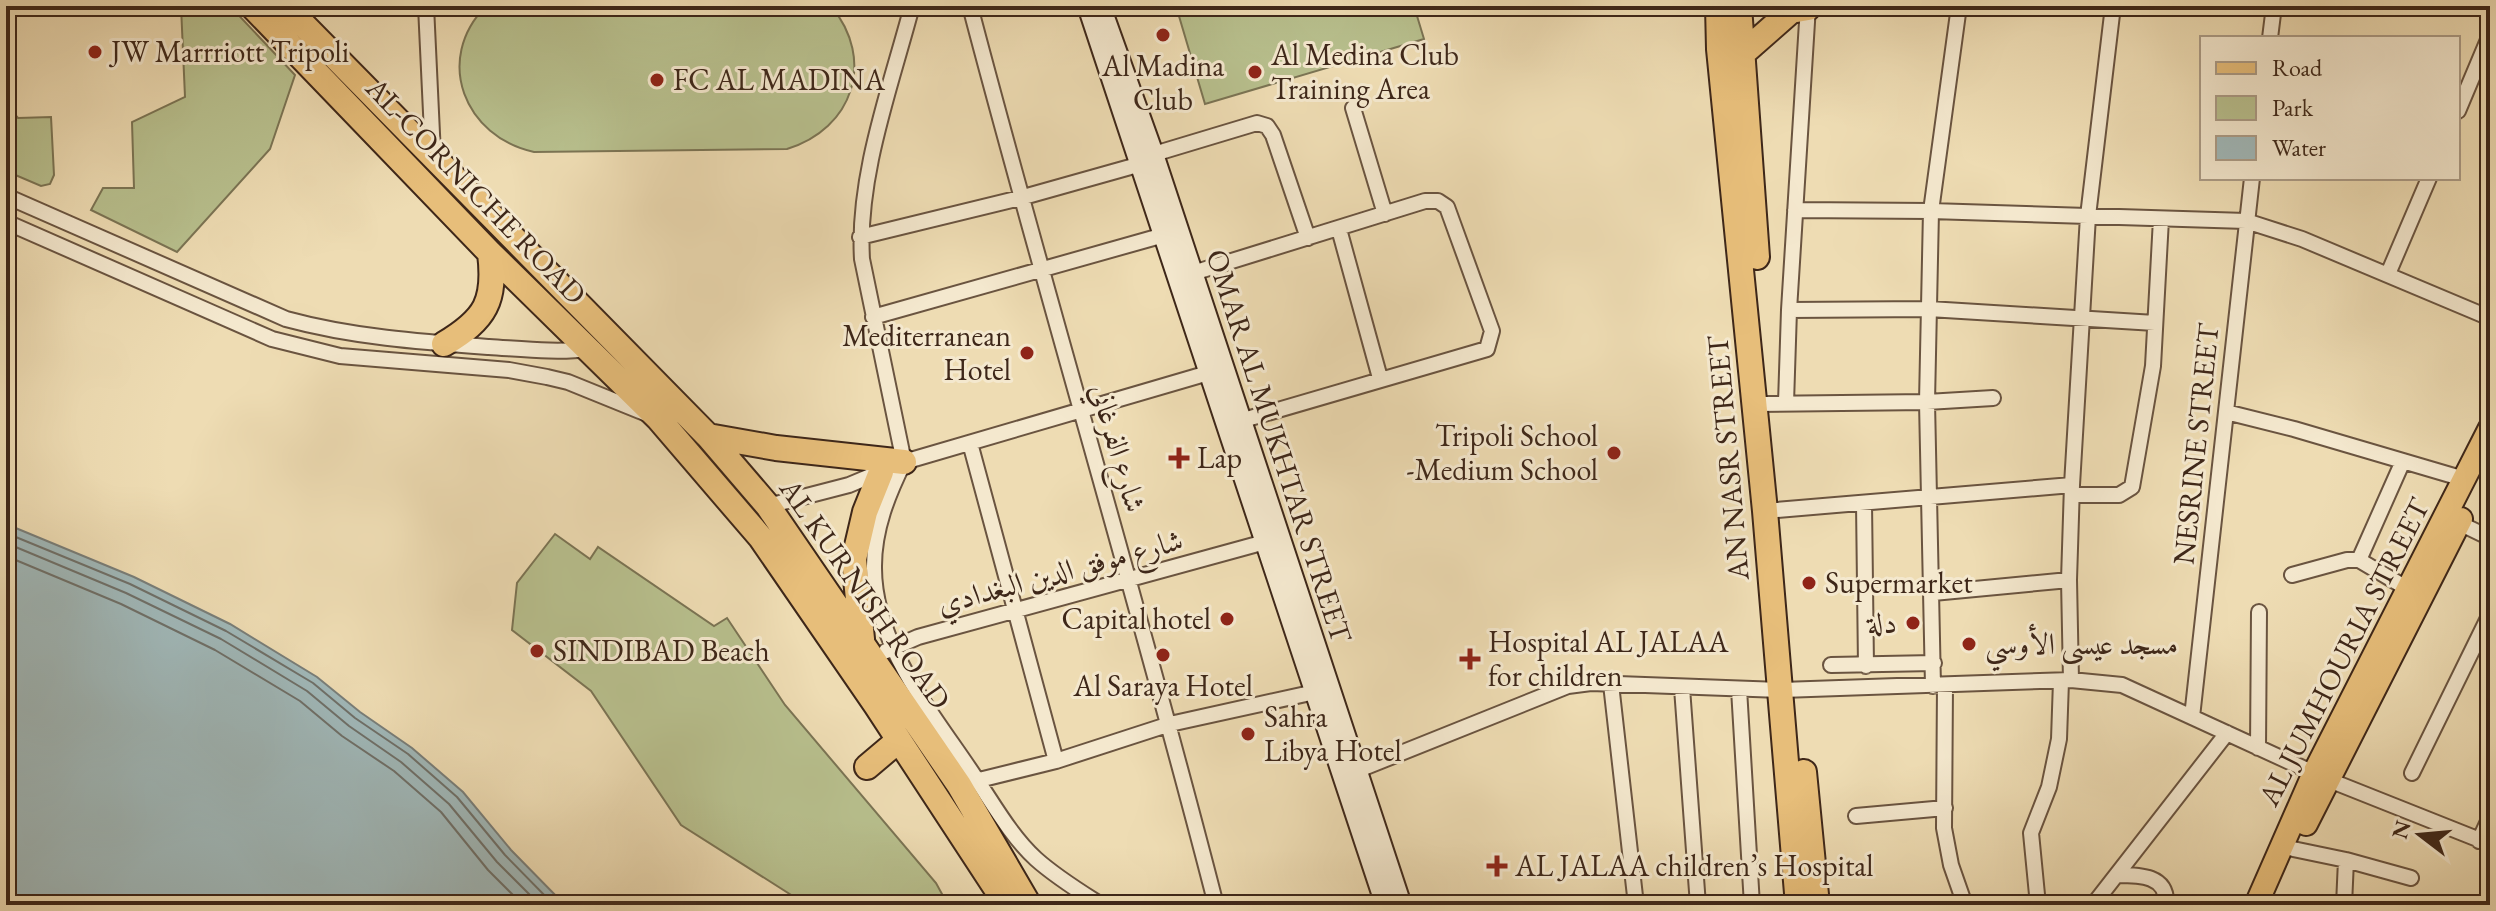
<svg xmlns="http://www.w3.org/2000/svg" width="2496" height="911" font-family="'EB Garamond',Amiri,serif">
<rect width="100%" height="100%" fill="#eedcb3"/>
<filter id="stains"><feTurbulence type="fractalNoise" baseFrequency=".0025" numOctaves="4"/><feColorMatrix values="0 0 0 0 .2 0 0 0 0 .09 0 0 0 0 .02 0 0 0 .5 -.17"/></filter>
<radialGradient id="worn" r=".72"><stop offset=".6" stop-color="#630" stop-opacity="0"/><stop offset="1" stop-color="#630" stop-opacity=".3"/></radialGradient>
<path fill="#b8c08e" stroke="#7b7454" stroke-width="2" d="M181 6H230L295 75 270 149 177 252 91 210 103 188H134L132 122 185 97Z
M486 6H831C876 60 853 129 787 149L534 152C465 137 433 60 486 6Z
M1176 6H1414L1424 39 1205 104Z
M6 104 18 118 51 117 54 175 50 184 41 186 6 171Z
M555 534 590 559 598 547 714 626 727 618 785 705 936 883 948 905H807L681 825 591 691 512 630 517 583Z"/>
<path fill="#a0b8b9" stroke="#797e79" stroke-width="2" d="M6 524 134 577 230 624 317 677 360 712 412 748 463 792 511 850 565 905H6Z"/>
<g fill="none" stroke-linecap="round" stroke-linejoin="round">
<path stroke="#6f7069" stroke-width="2" d="M6 533 130 584 226 631 313 683 355 718 408 754 457 797 505 855 554 905
M6 543 126 593 221 639 307 691 349 726 401 762 449 804 497 862 540 905
M6 556 121 604 215 650 300 701 342 736 394 771 441 812 488 870 523 905"/>
<defs>
<path id="street" d="M426 6 433 155
M912 6C891 86 857 176 862 259L904 462C888 494 874 529 874 566 873 644 934 715 975 777 994 805 1011 836 1036 859 1056 877 1079 891 1101 905
M970 6C1049 307 1139 604 1216 905
M2270 38 2274 6
M1353 108 1385 214
M2458 111 2490 35
M1154 154 1257 123 1267 126 1273 135 1308 238
M6 196 286 319C352 337 421 342 489 347 522 349 556 353 589 349
M1795 210 1931 211 2246 221 2302 239 2490 318
M6 222 272 339 340 356 509 370 547 377 568 382 647 414
M1339 229 1380 378
M860 237 1020 198 1141 164
M1193 273 1425 201H1438L1447 207 1492 331 1487 349 1240 421
M2388 274 2429 178
M1789 310 1929 309 2155 323
M873 317 1164 235
M1786 403 1789 310 1808 6
M1755 404 1927 402 1993 398
M2226 412 2294 429 2464 479
M970 443 1056 761
M2072 495H2119L2132 487 2153 366 2161 219
M1864 503 1866 666
M768 506 849 485 904 462 1215 371
M1765 511 2072 485
M2459 523 2490 538
M2359 560 2403 461
M2292 575 2347 560H2359L2408 589
M1933 593 2069 580
M886 651 918 637 1265 542
M1831 665 1934 663
M2071 680 2069 580 2072 485 2088 216 2113 6
M1611 684 1636 905
M1933 686 1927 402 1931 211 1959 6
M1945 686 1944 828 1951 865 1965 905
M1682 688 1698 905
M1739 689 1752 905
M2192 717 2252 178
M2258 748 2259 612
M1356 771 1568 686 1591 683 1782 690 2071 680 2122 685 2329 780 2490 844
M2412 773 2490 614
M971 782 1056 761 1170 724 1315 692
M1856 816 1945 808
M2479 841 2490 817
M2293 849 2346 860 2411 878
M2117 875C2140 875 2168 875 2166 905
M2038 905 2031 833 2049 787 2059 739 2061 681
M2093 905 2227 733
M2344 905 2346 860"/>
<path id="secondary" d="M1087 6 1385 905
M1101 6 1154 154 1402 905"/>
<path id="primary" d="M2306 824 2461 519
M2256 905 2314 773 2490 428"/>
<path id="highway" d="M252 6 490 253 658 418 761 538 876 705 1007 905
M285 6 708 436 768 506 959 785 1029 905
M1718 6 1719 49 1765 511 1798 905
M1739 6 1757 257
M1741 55 1791 11 1808 8
M444 344C486 319 496 301 490 253
M708 436 776 448 904 462
M862 639 854 559 865 512 881 472
M867 767 899 740
M1804 772 1817 905"/>
</defs>
<use href="#street" stroke="#6a5440" stroke-width="18"/>
<use href="#secondary" stroke="#3e2719" stroke-width="22"/>
<use href="#primary" stroke="#3e2719" stroke-width="26"/>
<use href="#highway" stroke="#3e2719" stroke-width="28"/>
<use href="#street" stroke="#f4e8ce" stroke-width="14"/>
<use href="#secondary" stroke="#f4e8ce" stroke-width="18"/>
<use href="#primary" stroke="#e7be7a" stroke-width="22"/>
<use href="#highway" stroke="#e7be7a" stroke-width="24"/>
</g>
<g fill="#8f2418" stroke="#f4e8ce" stroke-width="3">
<circle cx="1163" cy="35" r="8"/>
<circle cx="95" cy="52" r="8"/>
<circle cx="1255" cy="72" r="8"/>
<circle cx="657" cy="80" r="8"/>
<circle cx="1027" cy="353" r="8"/>
<circle cx="1614" cy="453" r="8"/>
<path d="M1175 446h8v8h8v8h-8v8h-8v-8h-8v-8h8z"/>
<circle cx="1809" cy="583" r="8"/>
<circle cx="1227" cy="619" r="8"/>
<circle cx="1913" cy="623" r="8"/>
<circle cx="1969" cy="644" r="8"/>
<circle cx="537" cy="651" r="8"/>
<circle cx="1163" cy="655" r="8"/>
<path d="M1466 647h8v8h8v8h-8v8h-8v-8h-8v-8h8z"/>
<circle cx="1248" cy="734" r="8"/>
<path d="M1493 854h8v8h8v8h-8v8h-8v-8h-8v-8h8z"/>
</g>
<g text-anchor="middle" stroke-width="6" stroke-linejoin="round" paint-order="stroke">
<g font-size="30" fill="#3e2719" stroke="#f4e8ce" text-anchor="start">
<text x="111" y="62">JW Marrriott Tripoli</text>
<text x="1271" y="65">Al Medina Club<tspan x="1271" dy="34">Training Area</tspan></text>
<text x="1163" y="76" text-anchor="middle">Al Madina<tspan x="1163" dy="34">Club</tspan></text>
<text x="673" y="90">FC AL MADINA</text>
<text x="1011" y="346" text-anchor="end">Mediterranean<tspan x="1011" dy="34">Hotel</tspan></text>
<text x="1598" y="446" text-anchor="end">Tripoli School<tspan x="1598" dy="34">-Medium School</tspan></text>
<text x="1197" y="468">Lap</text>
<text x="1825" y="593">Supermarket</text>
<text x="1211" y="629" text-anchor="end">Capital hotel</text>
<text x="1897" y="633" text-anchor="end">دلة</text>
<text x="1488" y="652">Hospital AL JALAA<tspan x="1488" dy="34">for children</tspan></text>
<text x="1985" y="654">مسجد عيسى الأوسي</text>
<text x="553" y="661">SINDIBAD Beach</text>
<text x="1163" y="696" text-anchor="middle">Al Saraya Hotel</text>
<text x="1264" y="727">Sahra<tspan x="1264" dy="34">Libya Hotel</tspan></text>
<text x="1515" y="876">AL JALAA children’s Hospital</text>
</g>
<g font-size="30" fill="#3e2719" stroke="#f4e8ce">
<text transform="translate(476 191) rotate(46)" y="10">AL-CORNICHE ROAD</text>
<text transform="translate(2196 444) rotate(-84)" y="10">NESRINE STREET</text>
<text transform="translate(1279 446) rotate(72)" y="10">OMAR AL MUKHTAR STREET</text>
<text transform="translate(1118 448) rotate(74)" y="10">شارع الفرغاني</text>
<text transform="translate(1728 458) rotate(-95)" y="10">AN NASR STREET</text>
<text transform="translate(1060 572) rotate(-15)" y="10">شارع موفق الدين البغدادي</text>
<text transform="translate(865 594) rotate(55)" y="10">AL KURNISH ROAD</text>
<text transform="translate(2344 652) rotate(-63)" y="10">AL JUMHOURIA STREET</text>
</g>
</g>
<rect width="2496" height="911" fill="none" stroke="#eedcb3" stroke-width="32"/>
<rect x="8" y="8" width="2480" height="895" fill="none" stroke="#3e2719" stroke-width="4"/>
<rect x="16" y="16" width="2464" height="879" fill="none" stroke="#3e2719" stroke-width="2"/>
<rect x="2200" y="36" width="260" height="144" fill="#f4e8ce" stroke="#ab9b86" stroke-width="2"/>
<rect x="2216" y="62" width="40" height="12" fill="#e7be7a" stroke="#ab9b86" stroke-width="2"/>
<text x="2272" y="76" font-size="24" fill="#3e2719">Road</text>
<rect x="2216" y="96" width="40" height="24" fill="#b8c08e" stroke="#ab9b86" stroke-width="2"/>
<text x="2272" y="116" font-size="24" fill="#3e2719">Park</text>
<rect x="2216" y="136" width="40" height="24" fill="#a0b8b9" stroke="#ab9b86" stroke-width="2"/>
<text x="2272" y="156" font-size="24" fill="#3e2719">Water</text>
<g transform="translate(2420 835) rotate(286)" stroke="#f4e8ce" stroke-width="6" paint-order="stroke">
<path d="M0-6L14 30L0 20L-14 30Z" fill="#3e2719"/>
<text y="-12" font-size="22" font-weight="bold" text-anchor="middle" fill="#3e2719">N</text>
</g>
<rect width="100%" height="100%" filter="url(#stains)"/>
<rect width="100%" height="100%" fill="url(#worn)"/>
</svg>
